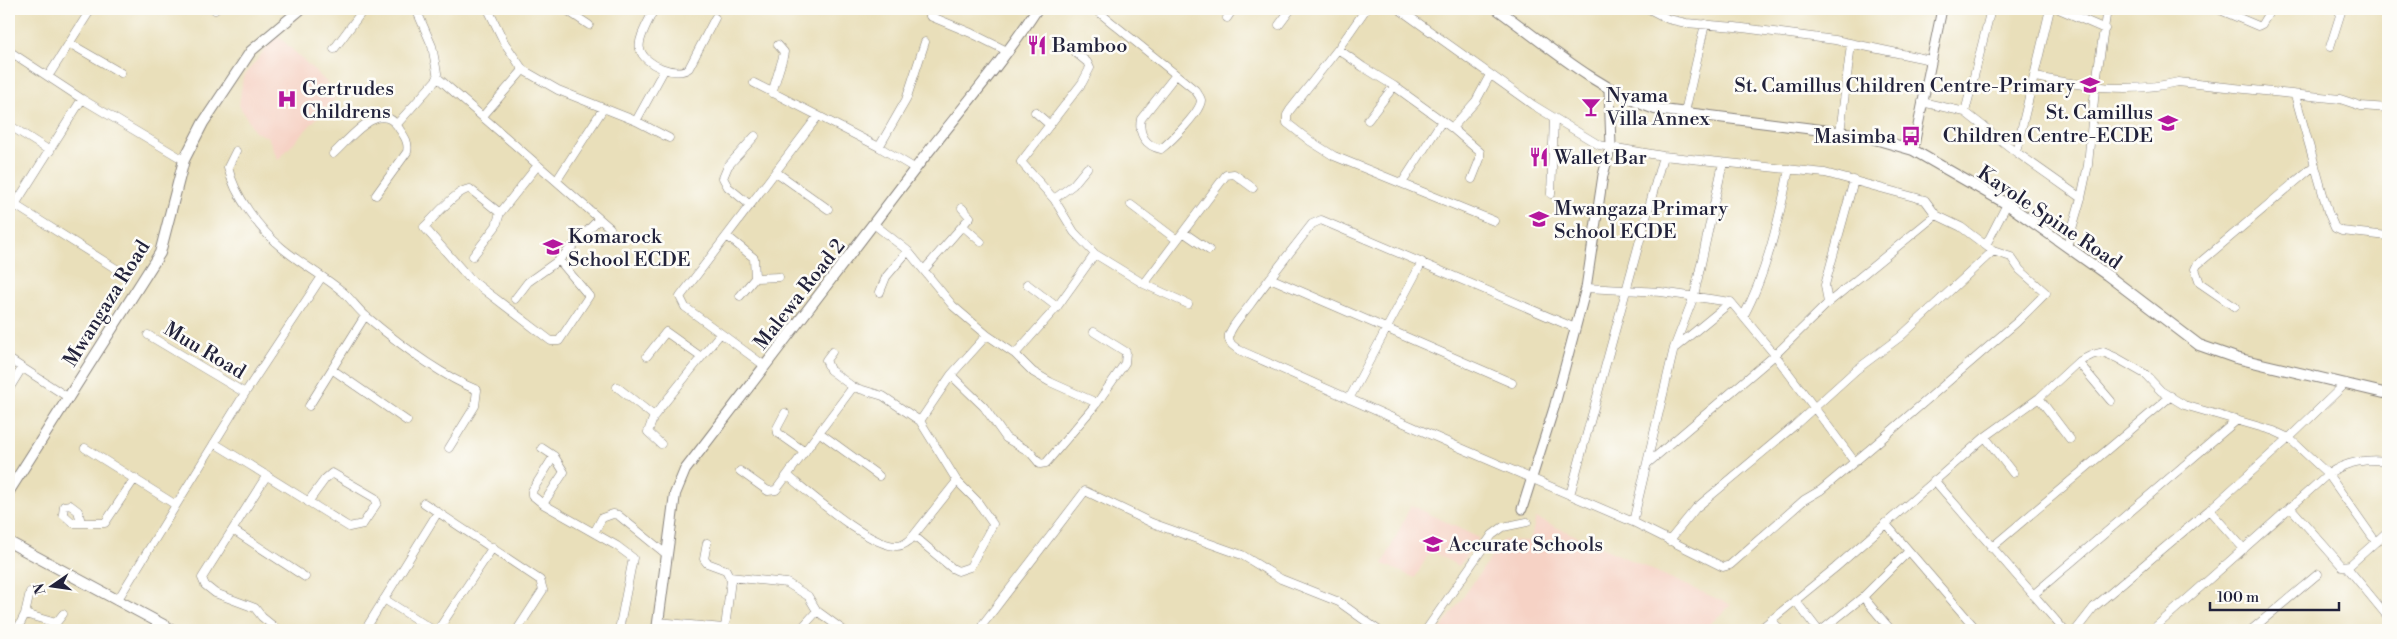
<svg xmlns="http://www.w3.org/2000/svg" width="2397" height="639" font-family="'Libre Bodoni',serif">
<rect width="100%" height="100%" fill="#fdfcf7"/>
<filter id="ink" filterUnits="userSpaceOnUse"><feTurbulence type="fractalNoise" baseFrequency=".02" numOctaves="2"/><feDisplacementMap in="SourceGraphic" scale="10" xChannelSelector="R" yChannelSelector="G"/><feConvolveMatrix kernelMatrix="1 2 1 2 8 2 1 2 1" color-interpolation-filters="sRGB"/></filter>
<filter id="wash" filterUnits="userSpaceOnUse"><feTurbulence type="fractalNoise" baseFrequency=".0096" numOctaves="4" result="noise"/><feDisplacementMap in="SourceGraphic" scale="20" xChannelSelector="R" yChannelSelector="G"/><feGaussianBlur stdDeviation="1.12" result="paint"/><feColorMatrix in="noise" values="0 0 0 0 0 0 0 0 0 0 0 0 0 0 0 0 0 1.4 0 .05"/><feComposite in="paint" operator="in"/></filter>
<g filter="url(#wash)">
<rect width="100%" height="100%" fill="#e9dfba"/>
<path fill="#f6d2c5" d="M277 35 339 94 278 160 268 137 255 132 239 105 243 77Z
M1411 505 1479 538 1459 566 1430 551 1415 578 1383 564Z
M1536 518 1731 605 1703 630H1440L1503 540 1530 541Z"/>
</g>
<g filter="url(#ink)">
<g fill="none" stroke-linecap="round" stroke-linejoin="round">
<defs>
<path id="minor" d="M416 9 432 46 438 78 610 228
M488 9 504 42 523 70 558 90 636 121 669 138
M565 9 589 25
M654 9C650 19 637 39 640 49 644 65 677 78 689 68L715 18
M932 9 930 16 971 33 1009 52
M1095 9 1195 90C1197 93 1200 96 1201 100 1201 112 1170 142 1161 149 1145 146 1138 133 1141 119L1175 76
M1366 9 1338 49 1290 110 1287 115V123L1310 141 1334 156 1494 221
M1399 9 1533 105 1599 145 1663 156 1825 173 1925 200 1936 215 1961 227 1993 251 2011 257 2020 270 2046 293 2017 322 1870 449 1821 490 1804 500 1730 565 1723 567 1633 522 1463 449 1239 350C1233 346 1228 343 1229 335 1232 325 1242 315 1249 306 1269 279 1291 251 1312 224L1321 220 1575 328
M1649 9 1668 19 1686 23 1735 27 1835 40 1931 60
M2059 9 2105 29
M2218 9 2258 26 2262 24 2271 9
M215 10V9
M1227 18 1233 9
M1279 25 1291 9
M69 43 121 73
M2330 47 2342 9
M334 49 364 9
M1338 49 1363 67 1394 86 1452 128 1476 101 1490 75
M9 51 82 99 184 160
M1076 53 1087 62 1090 68 1082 83 1021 162 1054 199 1074 232 1095 254 1144 284 1188 304
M49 75 91 9
M2035 77C2084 86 2129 94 2178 82L2340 99 2361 106 2388 108
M754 83 879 147 916 169
M772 93 783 57 784 52 778 45
M2295 95 2328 212 2335 228 2342 231 2388 236
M1922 102 1965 112 2016 152 2081 198
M1035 112 1050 125
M1685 112 1705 24
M1965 112 1991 9
M483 116 523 70
M1368 120 1394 86
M636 121 664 70
M397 124 438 78
M9 125 50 151
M1452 128 1480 152V159L1472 179
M1840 133 1851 44
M879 147 906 100 925 42
M236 151 228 167C234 195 260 230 282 248 301 264 324 276 343 292 352 300 358 310 367 317 398 343 440 375 477 390L475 406 449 448
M2016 152 2050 9
M333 154C350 139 381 96 400 130 405 137 409 143 407 152L376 195
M776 172 828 209
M557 180 603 109
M1402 183 1442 121
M1551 194 1554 119
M1054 199 1073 185 1087 168
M15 205 126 275
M750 205 728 187 723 178 728 166 755 136
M1131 205 1177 240
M500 213 538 165
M9 214 82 99
M875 225 908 251 953 306 987 335 1015 354 1033 372 1050 382 1097 403
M963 226 981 242
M1183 232 1209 250
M727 236 754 258 755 278 740 296
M1986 245 2007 204
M2067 246 2081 198 2088 165 2095 89 2107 9
M473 256 496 226 500 213 470 189C458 188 434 218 424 227L470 279 551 341H559L589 296 559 260
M924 270 970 217 962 208
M755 278 779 277
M1270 278 1512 383
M1027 284 1057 307
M1144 284 1226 175 1234 174 1253 188
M1586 288 1661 292 1731 302 1775 355 1854 461
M880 292 886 277 908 251
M515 299 528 282 559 260 599 219
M1828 303 1825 285 1854 180
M2235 307 2200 283 2195 269 2197 265 2315 165
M1744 315C1767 273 1780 216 1789 169
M148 335 245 393
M1676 347 1731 302
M832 352 826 360 830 370 853 387 883 396 920 421 957 481 977 501 993 524 970 567 958 571 952 568 914 536
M1015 354 1057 307 1095 254
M647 356 666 332 701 357
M9 359 69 398
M2078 362 2111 401
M765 366 685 307 680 297 818 116
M333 370 407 421
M951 375 984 407 1006 438 1030 452 1040 464 1046 463 1097 403 1125 363 1126 352 1094 332
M617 387 654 416
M9 389 22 368
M2039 398 2070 439
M1349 399 1422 262
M309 406 365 316
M785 413 777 428 778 433 805 452
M920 421 951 375 987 335
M820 433 879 476
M1985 437 2013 473
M214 443C260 471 304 499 349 527L363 524 377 503 375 498 332 473 325 479 308 502
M661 444 648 432 654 416 720 334
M85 448 176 505
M542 448 554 456 564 472 543 504
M554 456 532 491V495L543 504 617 546 633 558 619 630
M1648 463 1775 355 1828 303 1936 215
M740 471 768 491 776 490 853 387
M267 475 202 578 205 585 215 593 255 608 262 617 278 630
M788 476C812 495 868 546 897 546 903 546 906 543 910 540L957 481
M1934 480 2064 630
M1570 495 1663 156
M424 503 540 580 543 590 517 630
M2290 507 2342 566 2350 565 2388 531
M2209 510 2244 549
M81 522 78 511 70 505 64 506 63 514 73 523H105L135 478
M1633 522 1674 348 1694 296 1723 163
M1885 523 1977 630
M233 530 305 577
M594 533 602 518 613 514 618 515 666 554
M1669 541 1696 508 1794 426 1856 370 1900 337 1993 251
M707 543 704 559 707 563 726 570 731 580 725 628
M1991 548 2171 396
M2346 566 2388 617
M730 577 787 583 808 596 817 611 843 630
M2033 595 2237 420
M1863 597 1891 630
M384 599 433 630
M1795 600 1818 630
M117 601 245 393 321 278
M25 614 56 623 63 614
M1771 619 1780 630
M658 622 745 630
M17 630 25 614 30 592
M365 630 438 512
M438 630 493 547
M800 630 817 611
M981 630 983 624 1085 491 1152 523 1242 555 1281 579 1339 602 1378 630
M1426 630 1492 535 1503 527 1527 522
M1759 630 1835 568 1985 437 2039 398 2078 362 2092 355 2103 352 2117 358 2145 374 2161 391 2184 405 2274 431 2289 438 2346 383
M1822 630 1863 597 1909 551
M2076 630 2094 607 2209 510 2289 438 2328 474 2376 542
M2152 630 2328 474C2347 461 2366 459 2388 461
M2251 630 2318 574"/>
<path id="tertiary" d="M1913 150 1942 9
M1522 509 1554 408 1586 288 1603 175 1611 146 1609 89"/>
<path id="secondary" d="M1497 9C1547 45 1596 89 1655 109L1861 135 1913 150 2007 204 2107 275 2199 345 2236 358 2388 394
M9 491 160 253 184 160 203 123 251 51 301 9
M9 542 173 630
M657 630 675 494 685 470C762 370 839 269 915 169 956 115 1000 66 1037 9"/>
</defs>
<use href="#minor" stroke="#86807a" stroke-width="9"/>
<use href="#tertiary" stroke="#86807a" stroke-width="11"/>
<use href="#secondary" stroke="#86807a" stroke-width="12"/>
<use href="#minor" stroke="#fff" stroke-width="8"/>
<use href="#tertiary" stroke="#fff" stroke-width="9"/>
<use href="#secondary" stroke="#fff" stroke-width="10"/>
</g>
</g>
<defs>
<symbol id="restaurant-bare" viewBox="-9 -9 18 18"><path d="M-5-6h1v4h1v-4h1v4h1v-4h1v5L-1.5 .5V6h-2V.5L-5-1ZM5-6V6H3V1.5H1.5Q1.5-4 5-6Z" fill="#b5179e" stroke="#fdfcf7" stroke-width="2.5" paint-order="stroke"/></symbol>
<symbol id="school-bare" viewBox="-9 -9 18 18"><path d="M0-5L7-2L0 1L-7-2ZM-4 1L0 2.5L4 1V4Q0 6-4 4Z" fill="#b5179e" stroke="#fdfcf7" stroke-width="2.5" paint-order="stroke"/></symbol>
<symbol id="hospital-bare" viewBox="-9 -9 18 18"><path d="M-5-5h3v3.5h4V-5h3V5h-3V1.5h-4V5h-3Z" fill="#b5179e" stroke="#fdfcf7" stroke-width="2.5" paint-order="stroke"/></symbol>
<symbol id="bar-bare" viewBox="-9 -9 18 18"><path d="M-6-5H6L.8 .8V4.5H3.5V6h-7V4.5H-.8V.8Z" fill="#b5179e" stroke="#fdfcf7" stroke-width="2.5" paint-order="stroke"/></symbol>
<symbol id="bus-bare" viewBox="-9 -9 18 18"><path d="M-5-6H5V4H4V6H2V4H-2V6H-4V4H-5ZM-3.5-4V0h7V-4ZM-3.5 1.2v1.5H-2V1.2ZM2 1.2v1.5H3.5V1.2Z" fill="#b5179e" stroke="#fdfcf7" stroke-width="2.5" paint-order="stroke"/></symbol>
</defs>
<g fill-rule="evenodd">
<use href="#restaurant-bare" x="1023" y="31" width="28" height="28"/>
<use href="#school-bare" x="2076" y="71" width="28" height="28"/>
<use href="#hospital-bare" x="273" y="85" width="28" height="28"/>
<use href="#bar-bare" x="1577" y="93" width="28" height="28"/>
<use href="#school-bare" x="2154" y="109" width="28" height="28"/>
<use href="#bus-bare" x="1897" y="122" width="28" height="28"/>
<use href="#restaurant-bare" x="1525" y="143" width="28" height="28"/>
<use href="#school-bare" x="1525" y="205" width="28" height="28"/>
<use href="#school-bare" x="539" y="233" width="28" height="28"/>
<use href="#school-bare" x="1419" y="530" width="28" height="28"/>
</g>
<g text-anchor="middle" stroke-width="5" stroke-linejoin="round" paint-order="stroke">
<g font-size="20" fill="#22223b" stroke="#fdfcf7" text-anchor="start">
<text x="1052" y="52">Bamboo</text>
<text x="2075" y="92" text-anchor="end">St. Camillus Children Centre-Primary</text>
<text x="302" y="95">Gertrudes<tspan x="302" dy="23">Childrens</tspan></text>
<text x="1606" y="102">Nyama<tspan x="1606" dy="23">Villa Annex</tspan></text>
<text x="2153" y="119" text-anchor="end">St. Camillus<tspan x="2153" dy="23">Children Centre-ECDE</tspan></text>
<text x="1896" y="143" text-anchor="end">Masimba</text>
<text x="1554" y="164">Wallet Bar</text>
<text x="1554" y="215">Mwangaza Primary<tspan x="1554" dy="23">School ECDE</tspan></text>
<text x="568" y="243">Komarock<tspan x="568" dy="23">School ECDE</tspan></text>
<text x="1448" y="551">Accurate Schools</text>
</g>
<g font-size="20" fill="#22223b" stroke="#fdfcf7">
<text transform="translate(2050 217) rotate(34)" y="7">Kayole Spine Road</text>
<text transform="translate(799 294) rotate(-52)" y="7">Malewa Road 2</text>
<text transform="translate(106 303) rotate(-58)" y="7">Mwangaza Road</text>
<text transform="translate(205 350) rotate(31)" y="7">Muu Road</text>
</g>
</g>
<rect width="2397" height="639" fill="none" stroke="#fdfcf7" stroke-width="30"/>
<g transform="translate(52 586) rotate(257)" stroke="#fdfcf7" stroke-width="4" paint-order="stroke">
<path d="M0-4L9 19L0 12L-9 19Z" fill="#22223b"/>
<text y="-8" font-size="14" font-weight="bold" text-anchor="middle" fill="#22223b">N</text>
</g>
<path d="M2210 602v8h129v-8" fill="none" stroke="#22223b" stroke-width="2.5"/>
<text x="2217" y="602" font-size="15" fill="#22223b" stroke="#fdfcf7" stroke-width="4" paint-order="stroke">100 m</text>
</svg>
